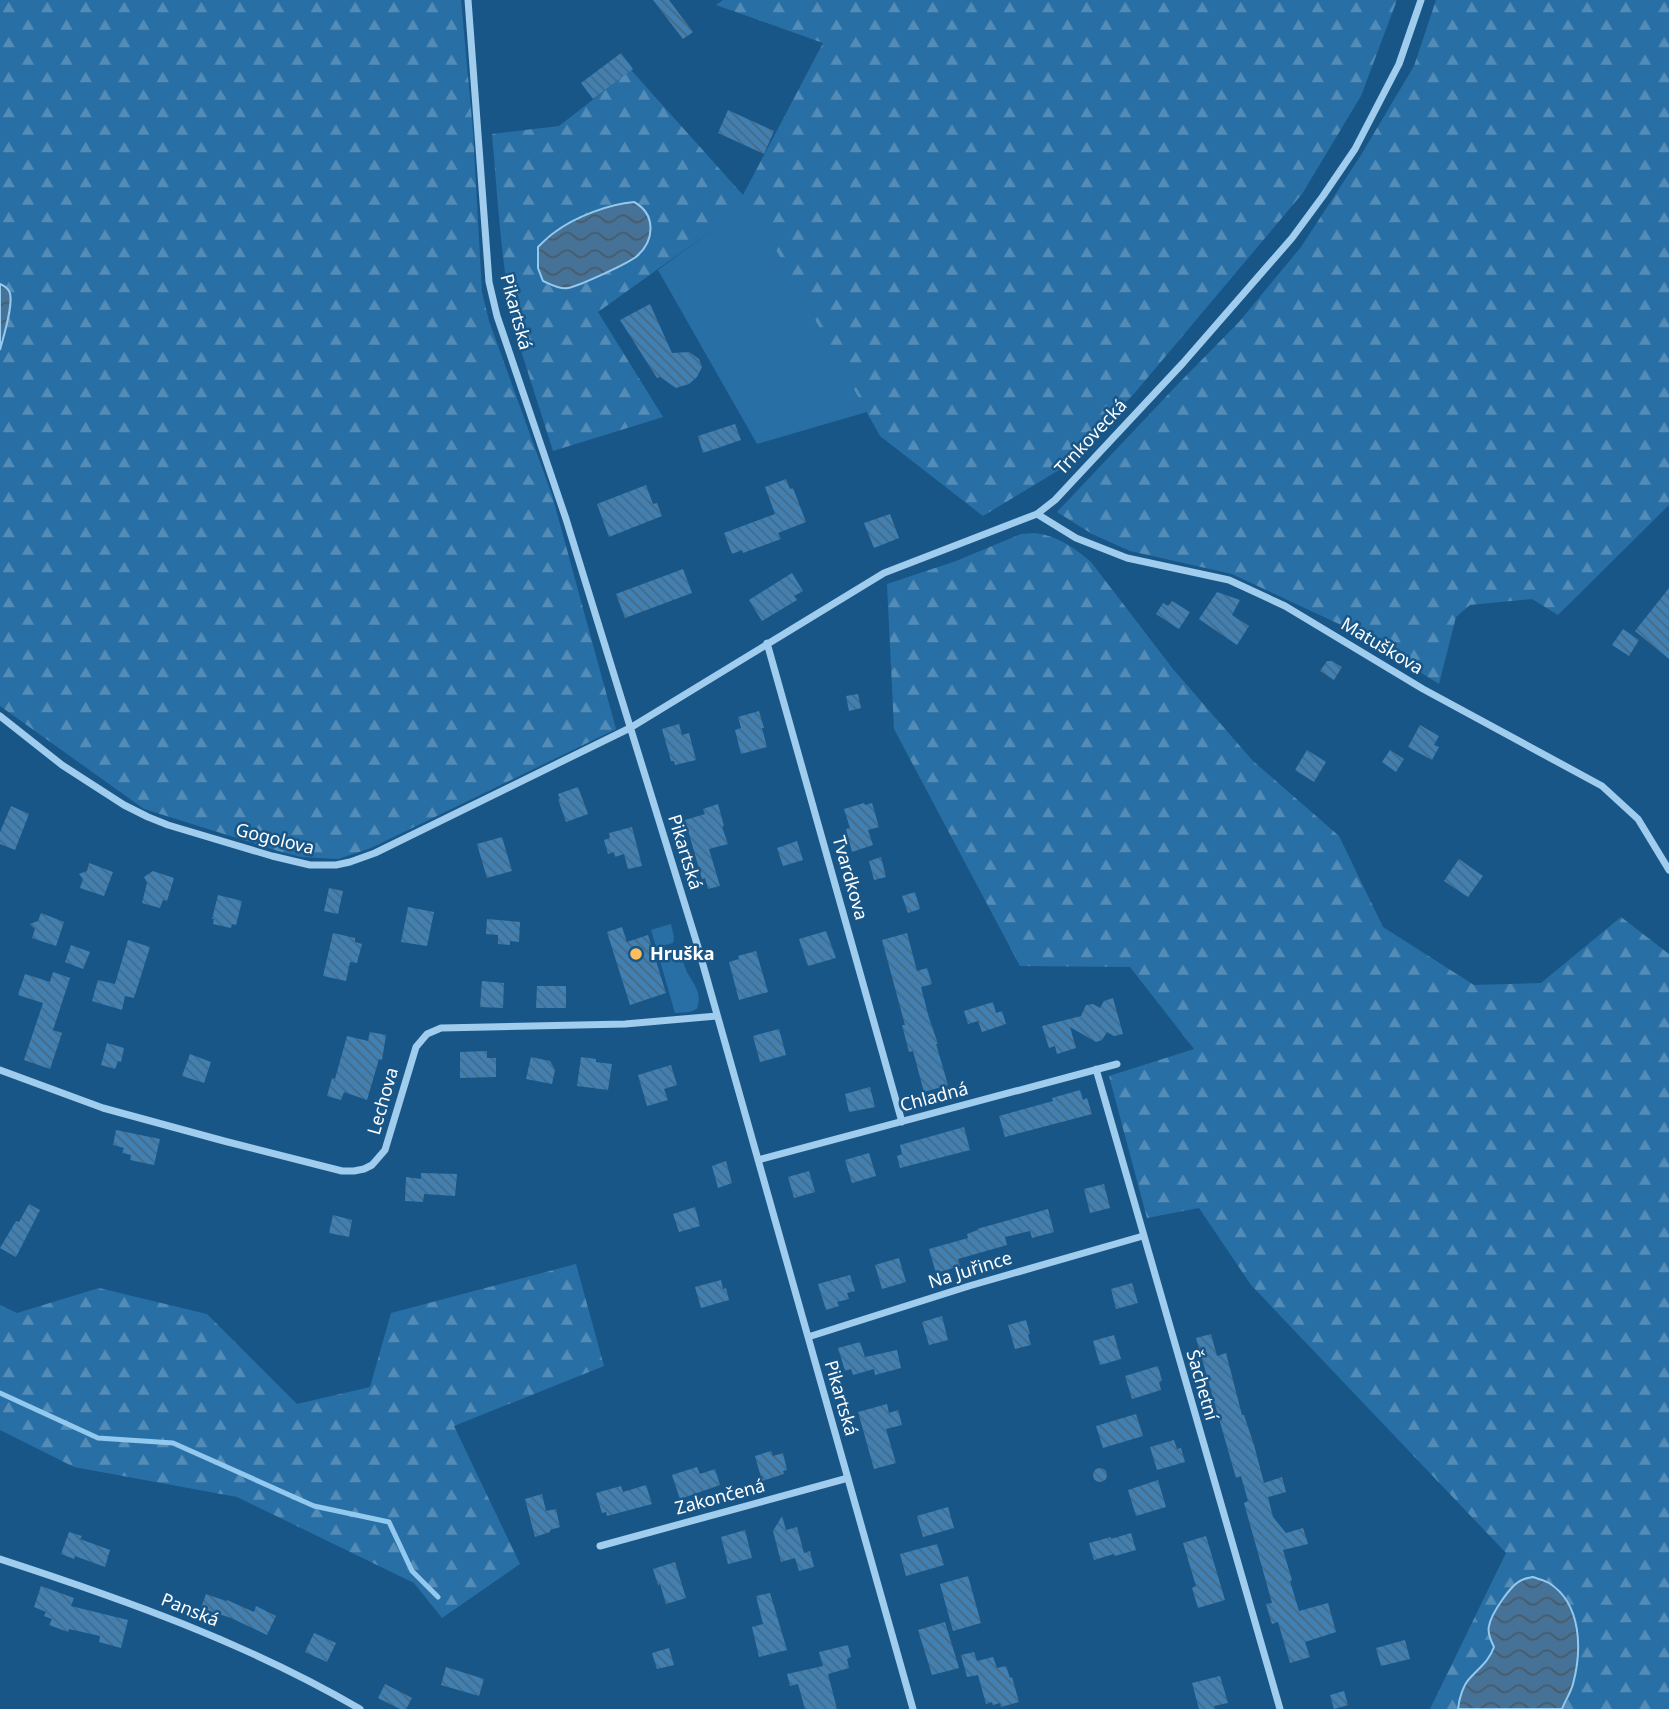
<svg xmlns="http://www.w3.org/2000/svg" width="1669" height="1709" font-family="'Noto Sans',sans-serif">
<defs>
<pattern id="forest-firs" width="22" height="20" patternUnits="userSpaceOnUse" patternTransform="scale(1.75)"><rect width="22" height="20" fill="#286fa5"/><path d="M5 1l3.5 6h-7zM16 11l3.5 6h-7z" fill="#538cb7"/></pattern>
<pattern id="water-waves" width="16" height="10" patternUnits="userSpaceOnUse" patternTransform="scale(1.75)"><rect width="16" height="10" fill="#457296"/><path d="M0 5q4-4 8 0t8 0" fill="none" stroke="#495b6a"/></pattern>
<pattern id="building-back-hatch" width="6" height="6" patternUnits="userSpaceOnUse" patternTransform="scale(1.75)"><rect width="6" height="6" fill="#4180b1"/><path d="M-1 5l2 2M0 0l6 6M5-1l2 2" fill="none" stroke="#466984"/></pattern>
</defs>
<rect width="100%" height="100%" fill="#195688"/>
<path fill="#286fa5" d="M750 202 867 412 757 444 658 270Z
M671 924 674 937 673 943 656 947 651 930Z
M675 950 677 957H681C684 963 685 969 688 974 696 987 702 994 697 1009L690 1012 675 1013 658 954Z"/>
<path fill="url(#forest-firs)" d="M0 0H461L473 131 482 292 489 321 552 495 616 729 371 848 338 859 301 857 278 851 144 809 0 706Z
M723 0H1397L1361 96 1302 194 1133 395 1059 470 983 516 880 436 750 203 598 312 663 417 553 451 516 335C501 269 498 201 492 134L559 126 631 70 743 195 823 43 716 5Z
M1436 0H1669V505L1558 615 1532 599 1470 605 1456 617 1439 684 1356 632 1232 574 1130 551 1092 534 1057 512 1178 384 1239 322 1301 247 1361 155 1414 66Z
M1035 533C1058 536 1073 547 1091 562L1173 669 1252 760 1339 836 1383 927 1474 985 1541 983 1621 917 1669 954V1709H1430L1506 1553 1251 1285 1199 1208 1147 1218 1109 1076 1194 1049 1130 967 1020 966 894 729 887 584 956 561 1021 534Z
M576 1264 604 1366 454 1426 520 1564 442 1618 414 1583 237 1497 74 1467 0 1430V1305L17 1313 99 1288 207 1314 297 1404 370 1387 391 1313Z"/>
<path fill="url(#water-waves)" stroke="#93c9ef" stroke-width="2" d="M634 202C656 214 655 240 637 256 629 263 579 286 568 288 560 290 550 284 543 281L538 268V247C543 242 549 236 555 232 575 217 609 204 634 202Z
M0 284C4 286 7 287 9 291 15 301 3 338 0 350Z
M1533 1577C1538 1579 1544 1580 1549 1583 1582 1604 1582 1650 1573 1684 1571 1692 1565 1701 1562 1709H1458C1459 1699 1463 1685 1470 1678 1480 1667 1489 1661 1494 1647 1491 1641 1487 1633 1489 1626 1491 1614 1511 1584 1522 1580 1525 1578 1529 1578 1533 1577Z"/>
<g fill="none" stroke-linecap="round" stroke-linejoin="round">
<path stroke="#93c9ef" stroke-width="5" d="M0 1393 98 1438 173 1443 314 1506 389 1522 412 1571 438 1597"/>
</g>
<path fill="url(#building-back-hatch)" d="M653 0H669L693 32 683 39Z
M621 53 633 69 593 99 581 83Z
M728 110 774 131 764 154 718 133Z
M650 304 672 353 689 352 699 359 702 367 697 377 689 384 676 388 660 377 657 378 620 320Z
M735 424 741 440 703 453 698 436Z
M786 479 790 489 793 488 806 522 778 533 781 539 743 553 742 550 732 554 724 533 775 514 765 487Z
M646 485 653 504 657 503 662 516 609 537 597 504Z
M890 514 899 538 874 548 864 523Z
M683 569 692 593 625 618 616 594Z
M792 573 803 591 794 596 797 600 762 621 749 600Z
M1669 588V659L1635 631Z
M1217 592 1240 600 1232 615 1249 626 1237 645 1199 619Z
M1172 601 1190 612 1179 629 1156 614 1163 603 1168 606Z
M1623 629 1639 640 1629 656 1612 645Z
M1327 661H1332L1342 667 1334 680 1320 671Z
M858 694 861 708 849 711 846 696Z
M759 711 764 728H762L767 747 741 754 735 730 741 728 738 717Z
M679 724 682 735 689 733 696 760 675 765 674 761H671L662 729Z
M1420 725 1439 736 1434 745 1439 747 1432 760 1408 747Z
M1307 750 1326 762 1314 782 1295 770Z
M1390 750 1404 759 1396 772 1382 762Z
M578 787 588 814 566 822 558 799H560L558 794Z
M864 803 865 805 872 803 879 827 868 830 873 845 852 852 846 829 850 828 844 809Z
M718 804 724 826 722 827 728 844 709 849 720 886 708 889 705 878 702 879 685 820 705 814 703 809Z
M11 806 29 814 15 850 0 844V832Z
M632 827 642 866 628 869 624 854 615 857 614 852 608 854 604 840 610 838 609 833Z
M502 837 512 871 487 878 477 844Z
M797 841 803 860 783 866 777 848Z
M881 857 886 877 874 880 869 861Z
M1459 859 1483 876 1468 897 1444 881Z
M89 863 113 872 104 896 80 888 83 879 79 874 87 871Z
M153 871 174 878 167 901 163 900 160 908 142 903 147 883 144 877Z
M329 888 343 891 338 914 324 911Z
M915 892 920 909 908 913 902 896Z
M218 895 242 901 236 925 232 924 231 928 213 924 214 919H212Z
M408 907 434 912 427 946 401 942Z
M41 913 64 922 56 946 32 938 35 929 30 924 38 921Z
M487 919 520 922 519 942 510 941V945L498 944V935L486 934Z
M622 927 627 942 648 935 666 993 630 1005 607 932Z
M826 931 836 958 808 966 799 939Z
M333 933 355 938V942L362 944 357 963 350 962 346 981 323 976Z
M907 933 917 971 927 968 932 984 921 987 929 1018 938 1044H936L948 1085 924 1092 913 1051 909 1052 902 1025H905L882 940Z
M128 940 150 947 134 998 125 996 122 1010 92 1001 98 980 115 984Z
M71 945 90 952 83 969 65 962Z
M756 951 768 992 739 1000 729 962 739 959 738 956Z
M53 972 70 978 53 1030 62 1033 50 1069 24 1060 43 1003 18 995 25 974 50 982Z
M482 981 504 983 503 1008 480 1007Z
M537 986H566V1008H536Z
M1113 998 1123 1034 1114 1036 1107 1032 1102 1040 1096 1042 1070 1027 1076 1048 1057 1054 1055 1046 1049 1048 1042 1026 1081 1016 1086 1005 1093 1004 1100 1008 1104 1001Z
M993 1002 996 1013 1002 1011 1006 1024 982 1032 978 1021 968 1024 964 1011Z
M779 1029 786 1055 760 1062 753 1036Z
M370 1032 386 1035 382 1060 379 1059 367 1100 344 1092 341 1100 327 1096 332 1078 335 1079 347 1036 368 1041Z
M107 1043 124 1048 121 1062 118 1061 115 1069 101 1065Z
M487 1051V1058H496V1077L460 1078V1052Z
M190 1054 211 1062 204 1083 182 1076Z
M531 1057 550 1061 555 1070 552 1084 526 1079Z
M581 1057 596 1059V1062L612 1064 608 1090 577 1086Z
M671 1065 677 1085 664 1089 668 1100 647 1106 638 1075Z
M870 1087 875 1107 849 1112 845 1094Z
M1080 1090 1083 1100 1087 1098 1092 1114 1005 1137 999 1116 1053 1101 1052 1098Z
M964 1127 970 1150 900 1168 897 1156 902 1154 900 1145Z
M116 1130 160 1139 154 1165 130 1160 131 1155 122 1153 124 1148 113 1145Z
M869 1153 876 1176 852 1183 845 1160Z
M726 1161 732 1183 718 1188 712 1166Z
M809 1171 815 1192 794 1198 788 1177Z
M421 1173 457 1174 455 1196 424 1194 423 1202 405 1201 406 1177 421 1179Z
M1104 1184 1110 1208 1090 1213 1084 1189Z
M29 1204 40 1210 16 1257 0 1248 16 1221 19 1222Z
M695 1207 700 1226 679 1232 673 1214Z
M1048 1209 1054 1232 1032 1238 1030 1231 1005 1237 1007 1245 958 1259 960 1266 936 1273 929 1249 968 1238 967 1234 978 1230 977 1229Z
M333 1215 352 1220 349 1237 329 1233Z
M899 1258 906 1282 882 1289 875 1265Z
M850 1275 855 1291 847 1293 849 1299 837 1302 839 1306 826 1310 818 1284Z
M721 1280 723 1289 726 1288 729 1300 701 1308 695 1287Z
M1132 1283 1138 1303 1116 1309 1111 1289Z
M942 1316 948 1340 929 1345 922 1322Z
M1026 1320 1030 1334 1028 1335 1031 1345 1015 1349 1008 1325Z
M1211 1334 1217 1356 1226 1353 1242 1415H1244L1254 1445 1264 1483 1282 1477 1286 1492 1268 1497 1273 1517 1286 1533 1303 1528 1308 1544 1283 1550 1292 1580 1290 1581 1299 1611 1328 1603 1336 1632 1305 1642 1310 1657 1290 1663 1278 1622 1272 1624 1266 1604 1272 1603 1244 1503 1248 1501 1241 1476 1236 1478 1196 1338Z
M1114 1335 1121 1359 1100 1365 1093 1341Z
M860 1342 865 1357 897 1350 901 1368 875 1375 874 1369 853 1375 851 1369 845 1371 838 1348Z
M1158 1366 1162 1381 1159 1382 1161 1390 1132 1399 1125 1376Z
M887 1404 889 1413 898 1410 902 1425 886 1429 896 1463 874 1469 858 1412Z
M1136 1414 1143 1436 1103 1448 1096 1426Z
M1174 1440 1177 1449 1181 1448 1185 1462 1157 1470 1150 1447Z
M771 1451 773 1456 783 1453 787 1470 783 1471 784 1474 762 1481 755 1456Z
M697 1467 700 1474 715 1469 720 1485 680 1499 672 1475Z
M1093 1475a7 7 0 1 1 14 0a7 7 0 1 1-14 0Z
M1158 1480 1166 1507 1136 1516 1128 1490Z
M646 1485 652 1504 607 1516 606 1512 602 1513 596 1493 621 1486 623 1492Z
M542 1494 546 1511 556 1509 560 1527 550 1530V1532L535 1537 525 1499Z
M948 1507 954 1528 923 1537 917 1516Z
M782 1516 786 1530 797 1527 804 1553 810 1551 814 1567 799 1571 795 1558 781 1562 773 1531Z
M745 1530 752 1558 728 1564 721 1537Z
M69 1532 82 1536 80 1539 110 1550 105 1567 75 1556 74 1559 61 1554Z
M1131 1533 1136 1550 1115 1556 1114 1554 1094 1560 1089 1543 1111 1537V1539Z
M1206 1536 1225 1600 1198 1608 1192 1588 1196 1586 1183 1543Z
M937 1544 944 1565 906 1576 900 1554Z
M675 1562 686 1598 666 1604 660 1584 658 1585 653 1569Z
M968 1576 981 1623 953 1631 940 1584Z
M41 1586 74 1598 71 1606 128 1620 121 1648 99 1642 100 1636 69 1629 68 1632 49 1625 52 1619 44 1616 46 1612 34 1607Z
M770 1593 787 1650 759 1657 752 1627 763 1624 756 1596Z
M206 1594 226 1601 227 1600 254 1612 256 1606 276 1616 267 1635 231 1618 201 1608Z
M945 1622 959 1668 932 1675 918 1630Z
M314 1633 336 1643 327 1662 305 1652Z
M1405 1640 1410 1659 1381 1666 1376 1648Z
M848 1645 851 1657 847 1659 849 1668 828 1674 837 1709H805L798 1684 790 1686 787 1674 823 1666 819 1652Z
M669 1648 674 1665 657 1669 652 1653Z
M974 1652 977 1661 993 1657 997 1668 1006 1666 1010 1678 1012 1677 1019 1702 1001 1707 1000 1703 993 1705 992 1702 986 1704 978 1675 967 1677 961 1655Z
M446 1667 484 1679 479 1696 441 1685Z
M1220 1676 1228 1703 1214 1706 1215 1709H1199L1192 1683Z
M385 1684 412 1698 406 1709H400L378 1698Z
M1344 1691 1348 1705 1334 1709 1330 1695Z"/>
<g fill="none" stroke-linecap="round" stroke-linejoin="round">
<path stroke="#a0cced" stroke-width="7" d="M468 0 489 282 497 316 566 519 698 947 913 1709
M1037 514 1076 538 1127 558 1229 580 1285 606 1423 689 1602 786 1638 819 1669 870
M767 643 902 1122
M0 716 62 765 124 805 148 817 168 825 272 856 310 865H336L350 862 375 853 630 728 884 573 1037 514 1055 500 1183 363 1292 238 1323 196 1355 149 1399 64 1421 0
M1096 1069 1280 1709
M0 1070 103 1108 224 1141 342 1171H354L364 1169 372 1165 385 1150 416 1047 427 1034 441 1028 625 1024 717 1016
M758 1160 1117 1064
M808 1337 969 1286 1143 1236
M600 1546 848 1478
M0 1559C123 1599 247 1643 360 1709"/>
</g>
<circle fill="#ffbd5c" stroke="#195688" stroke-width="2.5" cx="636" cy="954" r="7"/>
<g text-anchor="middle" stroke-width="5" stroke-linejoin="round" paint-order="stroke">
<g font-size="18" fill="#fff" stroke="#195688">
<text transform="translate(516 312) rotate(75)" y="6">Pikartská</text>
<text transform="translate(1091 437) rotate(-47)" y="6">Trnkovecká</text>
<text transform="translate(1382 646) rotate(31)" y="6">Matuškova</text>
<text transform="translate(275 839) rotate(14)" y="6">Gogolova</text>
<text transform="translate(685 852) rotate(73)" y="6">Pikartská</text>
<text transform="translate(850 878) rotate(74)" y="6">Tvardkova</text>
<text transform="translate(934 1097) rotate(-15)" y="6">Chladná</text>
<text transform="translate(383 1101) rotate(-74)" y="6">Lechova</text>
<text transform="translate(970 1270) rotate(-17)" y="6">Na Juřince</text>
<text transform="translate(1202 1385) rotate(74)" y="6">Šachetní</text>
<text transform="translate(841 1398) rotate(74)" y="6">Pikartská</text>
<text transform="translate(720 1497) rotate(-15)" y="6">Zakončená</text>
<text transform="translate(190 1610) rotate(22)" y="6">Panská</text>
</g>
<g font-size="18" font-weight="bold" fill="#fff" stroke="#195688" text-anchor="start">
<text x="650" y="960">Hruška</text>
</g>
</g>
</svg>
